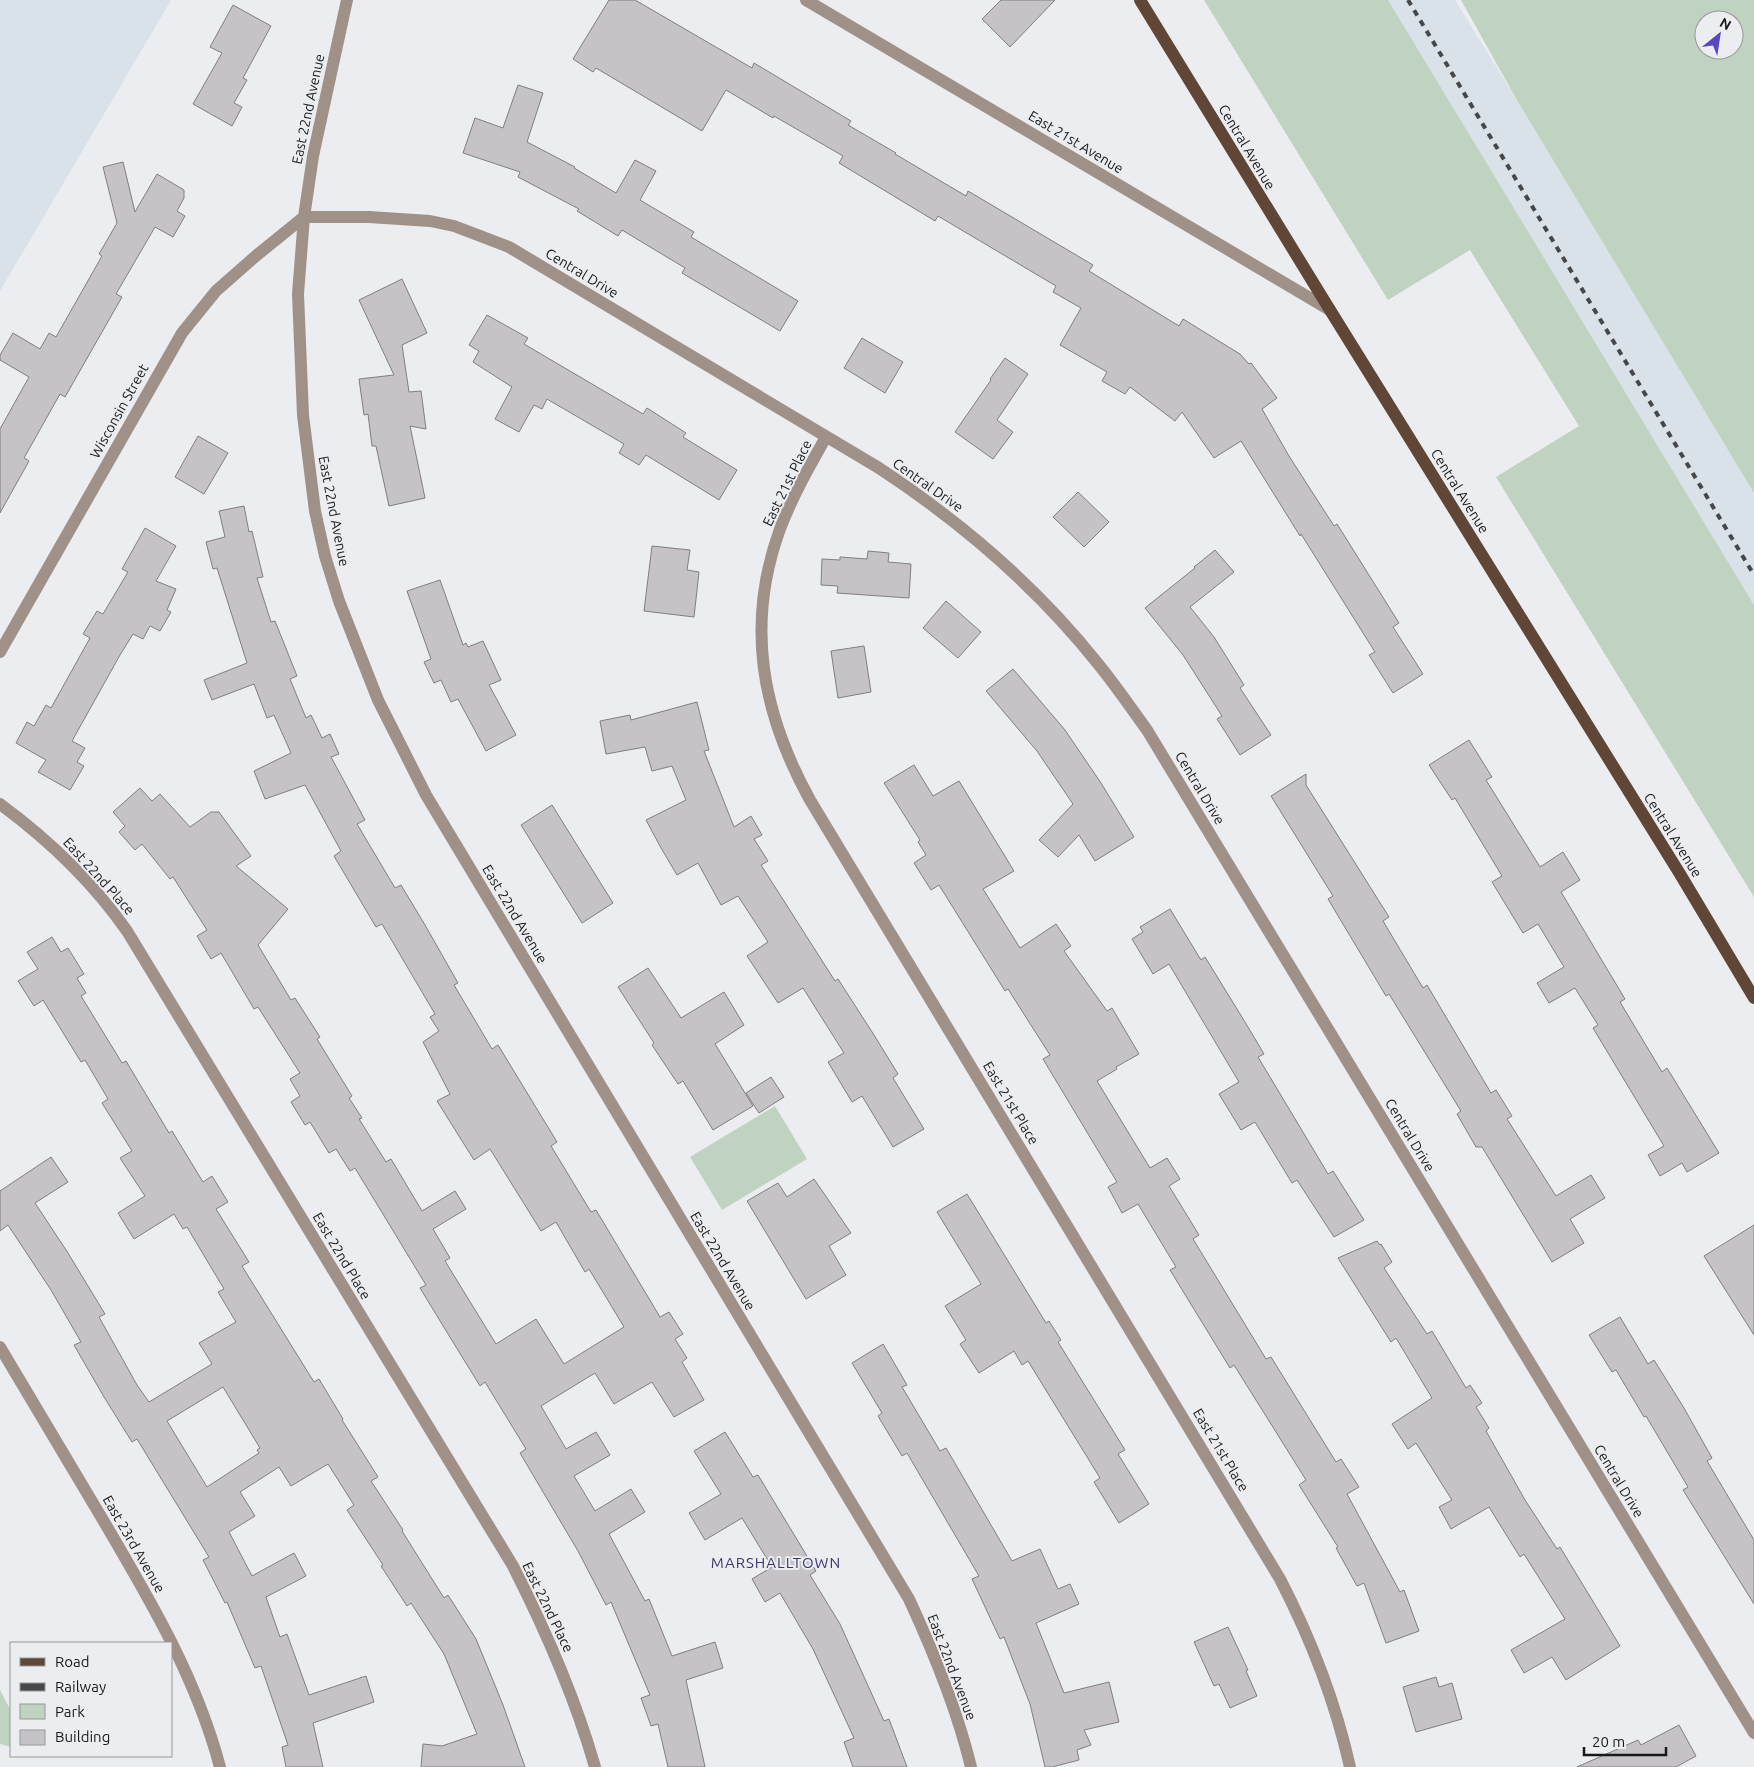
<svg xmlns="http://www.w3.org/2000/svg" width="1754" height="1767" font-family="Ubuntu,sans-serif">
<rect width="100%" height="100%" fill="#ebedf0"/>
<path fill="#d9e1e9" d="M0 0H171L0 291Z
M1388 0H1455L1518 102 1754 493V605Z"/>
<path fill="#c0d3c0" fill-rule="evenodd" d="M1204 0H1388L1754 605V897L1496 477 1579 426 1470 250 1388 300Z
M1461 0H1754V493L1518 102ZM1704 20H1734V50H1704Z
M775 1106 807 1159 722 1210 690 1157Z
M0 1690 11 1711V1747L0 1744Z"/>
<path fill="#c5c3c6" stroke="#807e81" fill-rule="evenodd" d="M609 0H635L752 68 754 63 851 121 848 125 896 153 895 154 966 196 968 191 1093 265 1089 271 1179 326 1183 319 1240 354 1249 364 1251 363 1277 398 1262 409 1289 456 1334 526 1337 524 1399 623 1393 627 1423 674 1393 693 1369 655 1375 652 1301 534 1300 536 1241 441 1214 458 1182 412 1175 421 1130 387 1125 394 1102 381 1107 372 1060 345 1081 308 1053 292 1056 286 938 216 935 221 839 163 843 156 774 116 773 118 726 90 702 131 596 68 593 72 573 59Z
M1001 0H1055L1010 47 982 19Z
M233 5 271 26 243 78 247 80 234 103 242 107 232 126 193 104 222 53 210 47Z
M518 85 543 93 527 142 575 167 574 168 616 193 635 160 656 171 640 200 694 232 691 237 798 301 780 331 682 273 685 268 622 230 618 236 577 211 579 209 518 177 520 172 463 153 475 118 503 128Z
M123 162 135 212 157 174 184 190V198L177 211 185 216 173 237 155 227 116 294 122 297 65 397 60 394 24 458 29 461 0 513V429L29 377 0 360V355L13 333 40 349 49 333 56 337 102 256 99 254 117 223 103 167Z
M402 279 427 333 402 345 409 392 421 391 426 429 410 426 425 498 389 506 376 446H372L368 414 364 415 359 379 394 375 359 300Z
M487 315 528 338 524 344 643 414 647 408 686 433 683 437 737 470 719 500 646 455 639 465 619 453 624 444 547 399 542 409 534 405 519 432 495 419 512 387 473 362 479 351 469 345Z
M862 338 903 362 885 393 844 368Z
M1005 358 1028 374 997 420 1013 432 993 459 955 432 991 380 990 379Z
M198 436 228 453 204 494 175 477Z
M1078 492 1109 522 1084 547 1053 517Z
M244 506 249 532 252 531 263 577 257 578 271 622 275 621 297 676 290 679 306 718 311 715 322 738 330 734 339 754 331 757 365 820 357 824 395 888 401 885 425 925 458 983 454 985 492 1049 498 1045 557 1142 551 1146 591 1212 596 1210 660 1317 669 1312 683 1334 675 1339 687 1358 682 1362 704 1400 674 1417 652 1382 614 1404 595 1373 541 1406 566 1449 596 1432 610 1455 574 1476 595 1511 631 1489 645 1512 609 1534 645 1601 649 1599 672 1656 715 1642 723 1668 686 1680 705 1767H668L658 1724 651 1726 641 1698 650 1695 611 1602 606 1605 578 1551 520 1453 526 1449 485 1382 480 1386 445 1329 420 1288 426 1285 355 1168 350 1171 336 1149 329 1153 310 1122 305 1125 291 1102 300 1096 290 1079 300 1073 258 1007 254 1009 221 953 211 959 197 936 207 930 173 877 170 879 142 844 135 850 119 832 125 826 113 812 140 788 152 801 160 794 190 827 211 812H219L251 856 236 866 288 909 258 945 291 1000 295 998 320 1037 317 1039 352 1096 349 1098 362 1118 359 1119 386 1162 391 1159 422 1211 455 1191 466 1209 433 1229 450 1258 445 1261 496 1344 536 1319 564 1364 624 1327 589 1269 585 1272 556 1222 541 1231 490 1149 474 1160 437 1101 450 1094 423 1042 439 1031 430 1017 435 1014 382 924 376 927 334 856 341 851 305 785 265 799 254 771 291 753 274 715 267 718 254 684 212 700 204 680 247 663 217 568 213 569 206 542 225 537 219 511Z
M145 528 176 546 156 581 176 589 167 610 171 612 160 631 150 626 143 639 133 634 120 655 72 741 85 748 77 762 84 766 70 790 38 772 46 760 16 743 27 722 34 726 46 705 51 708 90 638 83 634 97 611 103 614 128 572 122 569Z
M652 546 690 550 687 570 699 572 694 617 644 611Z
M1215 550 1234 572 1190 607 1214 637 1244 685 1240 688 1271 735 1240 755 1217 719 1222 716 1183 655 1145 608 1195 568 1194 567Z
M868 551 889 553 888 562 911 564 909 598 837 593 838 586 821 585 822 559 840 560V557L867 559Z
M440 580 463 645 466 643 468 647 483 641 501 680 489 685 516 735 486 751 458 699 451 702 441 680 434 683 424 662 431 659 407 591Z
M946 601 981 632 958 658 923 628Z
M864 646 871 692 838 698 831 651Z
M1013 669 1065 730 1101 783 1134 837 1095 861 1079 835 1058 857 1039 840 1073 804 1037 751 986 691Z
M697 702 709 750 704 751 734 827 751 816 762 835 754 839 768 861 761 865 835 981 838 979 874 1035 898 1074 893 1078 924 1129 893 1147 862 1096 852 1102 828 1062 844 1053 803 988 778 1003 747 956 768 942 738 896 721 905 698 863 677 875 661 848 646 820 686 800 672 766 652 771 645 747 606 754 600 721 630 715 631 720Z
M1469 740 1492 777 1486 780 1540 867 1563 852 1580 880 1561 892 1625 999 1620 1002 1662 1072 1667 1068 1719 1153 1687 1172 1682 1163 1660 1176 1648 1155 1664 1146 1593 1028 1598 1025 1575 988 1549 1003 1537 983 1564 967 1538 924 1523 933 1492 882 1502 876 1455 798 1452 800 1429 765Z
M914 765 933 796 959 781 1014 871 983 889 1020 948 1056 924 1071 946 1064 951 1107 1011 1112 1008 1139 1054 1116 1067 1117 1069 1097 1081 1150 1168 1167 1158 1180 1179 1169 1186 1199 1235 1193 1239 1266 1359 1271 1357 1336 1462 1341 1459 1359 1487 1347 1494 1400 1592 1404 1590 1419 1631 1386 1643 1364 1583 1357 1586 1336 1548 1338 1547 1299 1485 1306 1480 1234 1365 1230 1368 1170 1270 1176 1267 1138 1204 1122 1213 1108 1187 1117 1182 1043 1059 1050 1055 1008 989 1005 991 939 885 931 890 914 863 926 855 918 842 920 840 884 783Z
M1306 774V785L1389 917 1383 921 1423 988 1427 985 1491 1093 1496 1090 1512 1116 1507 1119 1556 1196 1591 1175 1605 1198 1570 1219 1584 1243 1552 1262 1482 1147H1476L1457 1114 1461 1111 1389 994 1386 996 1328 899 1333 896 1271 796Z
M552 805 613 903 582 923 521 825Z
M1170 909 1201 960 1205 957 1245 1022 1264 1054 1258 1057 1328 1174 1333 1171 1364 1220 1334 1237 1297 1180 1292 1183 1255 1122 1241 1130 1219 1094 1239 1082 1169 964 1153 974 1132 939 1143 932 1140 927Z
M52 937 61 952 68 948 84 974 77 978 86 993 81 996 122 1063 126 1061 169 1133 172 1131 203 1182 212 1176 228 1202 216 1209 249 1262 242 1266 314 1382 319 1379 343 1419 342 1420 378 1477 371 1481 403 1530 402 1531 444 1598 448 1595 476 1639 503 1705 525 1767H421L423 1744 442 1746 477 1734 444 1654 411 1603 407 1606 381 1566 383 1565 347 1510 354 1505 328 1464 291 1486 279 1467 240 1492 255 1516 229 1532 252 1576 294 1553 306 1576 266 1597 280 1637 287 1634 309 1695 366 1676 374 1702 313 1723 323 1767H286L282 1747 288 1745 261 1666 255 1668 227 1602 225 1603 203 1560 209 1557 137 1439 132 1442 104 1397 74 1345 81 1342 51 1290 8 1225 0 1231V1191L51 1157 68 1182 35 1203 68 1253 105 1314 99 1317 137 1385 149 1402 212 1364 199 1343 236 1322 218 1292 224 1289 187 1227 183 1229 174 1214 134 1239 118 1213 145 1196 120 1158 132 1151 102 1103 108 1099 85 1060 81 1062 43 1000 34 1006 18 981 38 969 27 952ZM223 1387 260 1448 257 1450 259 1453 207 1487 167 1421Z
M648 968 681 1018 724 992 744 1025 715 1044 753 1106 713 1130 683 1081 678 1084 652 1045 654 1043 618 987Z
M771 1077 784 1097 759 1113 746 1093Z
M814 1179 851 1233 829 1246 846 1275 806 1299 747 1201 778 1183 787 1197Z
M967 1194 1046 1323 1049 1321 1061 1340 1058 1342 1125 1450 1118 1454 1149 1504 1119 1523 1094 1482 1100 1478 1028 1361 1022 1365 1014 1351 979 1373 960 1344 966 1340 945 1306 981 1284 937 1212Z
M1754 1225V1335L1704 1256Z
M1377 1241 1380 1245 1381 1244 1392 1262 1384 1268 1427 1334 1432 1331 1466 1388 1470 1385 1482 1403 1476 1407 1489 1428 1486 1431 1525 1500 1557 1549 1560 1547 1620 1646 1566 1680 1552 1657 1524 1673 1511 1650 1565 1619 1524 1554 1520 1557 1489 1507 1451 1529 1439 1507 1452 1500 1416 1443 1408 1449 1392 1424 1432 1398 1396 1338 1391 1342 1338 1258Z
M1620 1317 1648 1364 1654 1360 1684 1408 1712 1458 1707 1461 1754 1540V1604L1683 1490 1688 1487 1646 1416 1644 1417 1616 1370 1612 1372 1589 1335Z
M883 1344 907 1385 902 1387 940 1451 946 1448 1012 1561 1040 1549 1058 1589 1070 1584 1079 1604 1036 1623 1064 1693 1109 1682 1119 1722 1084 1730 1091 1745 1077 1750 1079 1760 1052 1767H1045L1030 1704 1004 1637 1000 1639 972 1579 979 1576 907 1453 902 1456 878 1416 882 1413 852 1363Z
M725 1432 753 1477 758 1475 816 1571 810 1575 840 1624 884 1721 889 1719 907 1767H853L844 1742 854 1738 813 1649 780 1593 765 1602 752 1579 772 1567 742 1518 705 1540 689 1513 721 1494 694 1451Z
M1228 1627 1248 1670 1246 1671 1257 1696 1230 1708 1219 1684 1214 1686 1194 1642Z
M1436 1677 1439 1687 1452 1683 1462 1719 1416 1732 1403 1687Z
M1679 1725 1696 1756 1676 1767H1577L1638 1740 1641 1745Z"/>
<g fill="none" stroke-linecap="round" stroke-linejoin="round">
<path stroke="#a09188" stroke-width="12" d="M347 0 313 156 304 217 298 294 303 415 315 511 325 556 339 601 378 700 426 795 909 1599C934 1653 957 1709 971 1767
M806 0 1330 310
M304 217H369L430 221 454 226 509 247 879 468C961 522 1038 588 1099 665 1116 686 1131 708 1147 730L1754 1733
M826 437C809 467 792 497 780 529 745 625 762 713 810 800L1280 1579C1311 1639 1335 1700 1350 1767
M0 652 182 333 216 291 257 255 304 217
M0 804C49 840 92 881 127 931L513 1566C546 1631 575 1697 595 1767
M0 1347C34 1405 69 1462 103 1520 150 1600 196 1677 220 1767"/>
<path stroke="#5f4637" stroke-width="12" d="M1140 0 1330 310 1680 874 1754 998"/>
<path stroke="#464749" stroke-width="4" stroke-dasharray="6 6" stroke-linecap="butt" d="M1408 0 1754 575"/>
</g>
<g text-anchor="middle" stroke-width="4" stroke-linejoin="round" paint-order="stroke">
<g font-size="14" fill="#18191a" stroke="#ebedf0">
<text transform="translate(308 109) rotate(-78)" y="5">East 22nd Avenue</text>
<text transform="translate(1076 142) rotate(31)" y="5">East 21st Avenue</text>
<text transform="translate(1247 147) rotate(59)" y="5">Central Avenue</text>
<text transform="translate(582 273) rotate(31)" y="5">Central Drive</text>
<text transform="translate(119 411) rotate(-61)" y="5">Wisconsin Street</text>
<text transform="translate(787 483) rotate(-64)" y="5">East 21st Place</text>
<text transform="translate(928 485) rotate(35)" y="5">Central Drive</text>
<text transform="translate(1460 491) rotate(58)" y="5">Central Avenue</text>
<text transform="translate(334 511) rotate(79)" y="5">East 22nd Avenue</text>
<text transform="translate(1200 788) rotate(59)" y="5">Central Drive</text>
<text transform="translate(1673 835) rotate(58)" y="5">Central Avenue</text>
<text transform="translate(99 876) rotate(48)" y="5">East 22nd Place</text>
<text transform="translate(515 914) rotate(59)" y="5">East 22nd Avenue</text>
<text transform="translate(1011 1103) rotate(59)" y="5">East 21st Place</text>
<text transform="translate(1410 1135) rotate(59)" y="5">Central Drive</text>
<text transform="translate(342 1256) rotate(59)" y="5">East 22nd Place</text>
<text transform="translate(723 1261) rotate(59)" y="5">East 22nd Avenue</text>
<text transform="translate(1221 1450) rotate(59)" y="5">East 21st Place</text>
<text transform="translate(1619 1481) rotate(59)" y="5">Central Drive</text>
<text transform="translate(134 1544) rotate(60)" y="5">East 23rd Avenue</text>
<text transform="translate(548 1607) rotate(64)" y="5">East 22nd Place</text>
<text transform="translate(952 1667) rotate(69)" y="5">East 22nd Avenue</text>
</g>
<g font-size="15" letter-spacing="1" fill="#3b3672" stroke="#ebedf0">
<text x="776" y="1568">MARSHALLTOWN</text>
</g>
</g>
<rect x="10" y="1642" width="162" height="115" fill="#ebedf0" stroke="#97989a"/>
<rect x="20" y="1658" width="25" height="8" fill="#5f4637" stroke="#97989a"/>
<text x="55" y="1667" font-size="15" fill="#18191a">Road</text>
<rect x="20" y="1683" width="25" height="8" fill="#464749" stroke="#97989a"/>
<text x="55" y="1692" font-size="15" fill="#18191a">Railway</text>
<rect x="20" y="1704" width="25" height="15" fill="#c0d3c0" stroke="#97989a"/>
<text x="55" y="1717" font-size="15" fill="#18191a">Park</text>
<rect x="20" y="1730" width="25" height="15" fill="#c5c3c6" stroke="#97989a"/>
<text x="55" y="1742" font-size="15" fill="#18191a">Building</text>
<g transform="translate(1719 35) rotate(30)"><circle r="24" fill="#ebedf0" stroke="#97989a"/>
<path d="M0-4L9 19L0 12L-9 19Z" fill="#5948c0"/>
<text y="-8" font-size="14" font-weight="bold" text-anchor="middle" fill="#18191a">N</text>
</g>
<path d="M1584 1747v8h82v-8" fill="none" stroke="#18191a" stroke-width="2.5"/>
<text x="1592" y="1747" font-size="15" fill="#18191a" stroke="#ebedf0" stroke-width="4" paint-order="stroke">20 m</text>
</svg>
